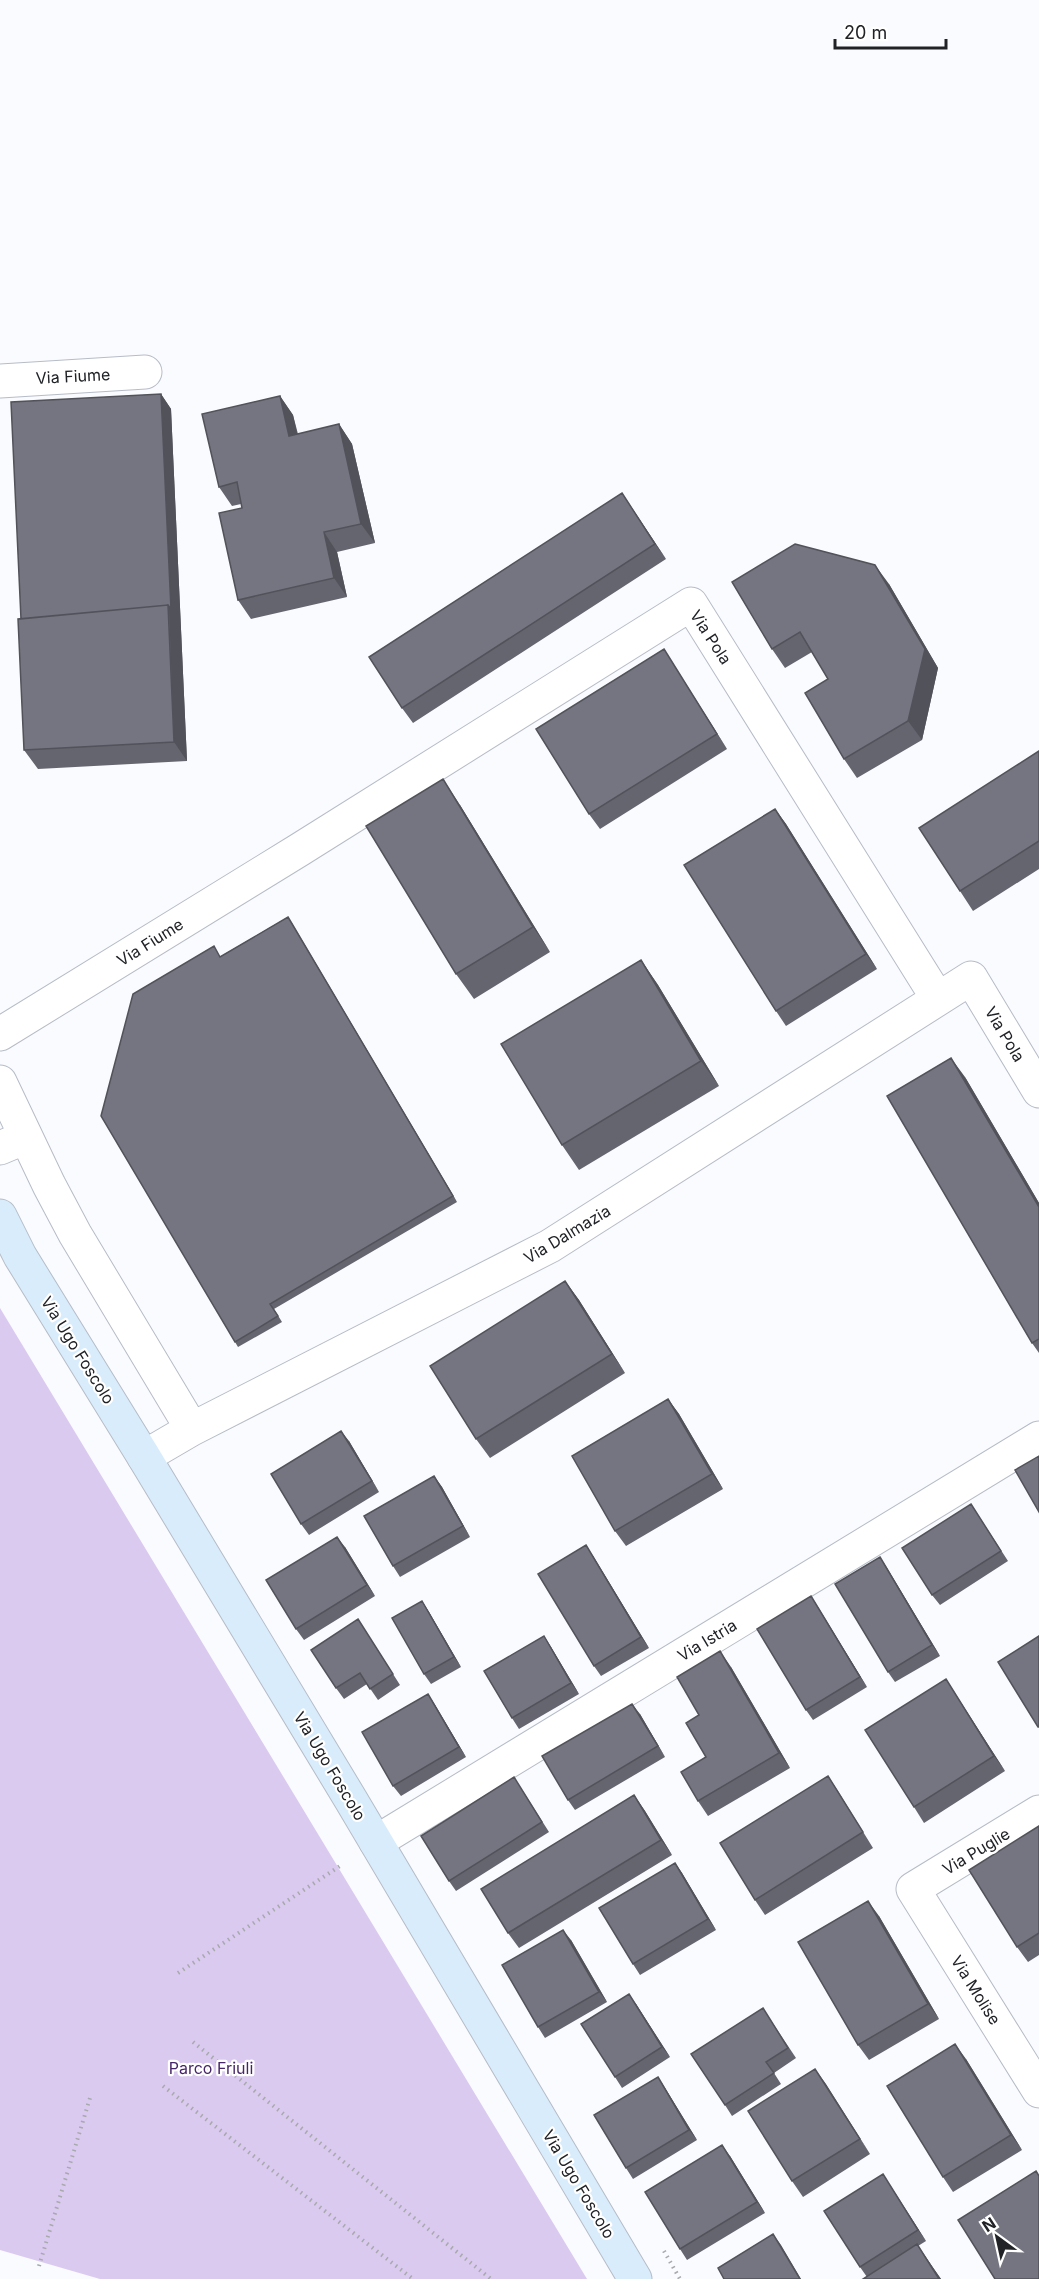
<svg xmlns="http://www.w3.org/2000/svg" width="1039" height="2279" font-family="Inter,sans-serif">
<rect width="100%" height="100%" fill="#fafbfe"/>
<path fill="#dacaf0" d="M0 1308 587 2279H100L0 2250Z"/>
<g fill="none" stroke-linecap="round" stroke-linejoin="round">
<defs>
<path id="street" d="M0 381 145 372
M0 1034 299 850 691 604 938 999
M0 1082 49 1185 75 1234 192 1429
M0 1148 26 1137
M144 1457 192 1429 550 1246 971 978 1039 1091
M1039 1812 913 1889 1039 2091
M376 1842 1039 1438"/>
<path id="secondary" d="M0 1216 20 1256 144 1457 351 1800 635 2279"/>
</defs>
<use href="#street" stroke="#b6bcc7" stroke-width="35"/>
<use href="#secondary" stroke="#b6bcc7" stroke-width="35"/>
<path stroke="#a8a9ac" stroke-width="4" stroke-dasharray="1.5 4.5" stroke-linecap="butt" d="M178 1973 343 1864
M193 2042 491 2279
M163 2086 413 2279
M664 2251 680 2279
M39 2266 90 2098"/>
<use href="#street" stroke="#fff" stroke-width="33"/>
<use href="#secondary" stroke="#d8ecfc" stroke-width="33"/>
</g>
<path fill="#65656f" d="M161 394 171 409 187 761 38 769 24 750 21 619Z
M280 396 293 415 298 434 339 424 352 444 375 543 337 552 347 597 251 619 238 600 242 508 241 504 232 506 219 487Z
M622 493 666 559 413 723 402 708Z
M732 582 889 584 938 668 922 740 857 778 844 759 828 679 812 652 785 668 772 649Z
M664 649 674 665 727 749 600 829 589 814Z
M1039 751V869L973 911 960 891Z
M460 805 550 952 474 999 456 974Z
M775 809 786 824 877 969 786 1026 776 1011Z
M288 917 457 1202 274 1309 282 1322 238 1347 235 1342 221 956Z
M641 960 658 985 719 1086 579 1170 562 1145Z
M965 1077 1039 1203V1353L1032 1343Z
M565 1281 579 1300 625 1373 490 1458 476 1439Z
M668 1399 679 1414 723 1489 626 1546 615 1531Z
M349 1441 379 1492 309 1535 301 1524Z
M434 1476 442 1487 470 1537 400 1577 393 1566Z
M971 1504 1008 1561 940 1605 932 1595Z
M345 1547 375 1596 304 1640 296 1629Z
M593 1556 649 1648 601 1676 594 1666Z
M880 1557 887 1568 940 1656 895 1682 888 1672Z
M422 1601 429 1612 461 1667 431 1684 424 1674Z
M818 1607 867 1687 813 1720 806 1710Z
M365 1630 400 1685 378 1700 367 1684 344 1699 336 1688Z
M544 1636 551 1647 579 1694 519 1729 512 1718Z
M731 1667 790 1768 708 1816 698 1801 706 1757 699 1715Z
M946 1679 1005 1771 924 1823 914 1807Z
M428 1694 435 1705 466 1757 401 1796 393 1786Z
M640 1714 665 1757 575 1810 568 1800Z
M828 1776 838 1791 873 1848 765 1915 755 1900Z
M521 1788 549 1832 456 1891 449 1881Z
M634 1795 645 1811 672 1855 519 1948 508 1933Z
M1039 1826V1955L1028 1962 1017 1947Z
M675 1863 682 1873 716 1930 640 1975 633 1964Z
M879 1916 939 2019 869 2060 858 2045Z
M571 1940 607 2002 545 2038 538 2027Z
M636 2004 670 2057 622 2088 615 2077Z
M770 2019 796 2058 774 2073 781 2084 732 2116 725 2105Z
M966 2059 1022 2150 953 2192 943 2177Z
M815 2069 870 2154 803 2197 792 2181Z
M658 2077 665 2088 697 2140 633 2179 626 2168Z
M730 2156 765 2213 687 2260 680 2249Z
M890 2185 926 2241 918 2246 941 2279H863L867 2277 860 2267Z"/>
<path fill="#52525a" d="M161 394 171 409 187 761 174 742Z
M280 396 293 415 302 455 289 436Z
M339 424 352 444 375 543 361 524Z
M622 493 666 559 655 544Z
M324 532 337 552 347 597 334 578Z
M875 565 889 584 938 668 922 740 908 721Z
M664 649 674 665 727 749 717 734Z
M443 779 460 805 550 952 533 927Z
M775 809 786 824 877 969 866 954Z
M288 917 292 923 457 1202 453 1196Z
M641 960 658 985 719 1086 701 1061Z
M951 1058 965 1077 1039 1203V1207Z
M565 1281 579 1300 625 1373 612 1354Z
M668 1399 679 1414 723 1489 712 1474Z
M341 1431 349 1441 379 1492 372 1481Z
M434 1476 442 1487 470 1537 463 1526Z
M337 1537 345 1547 375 1596 367 1585Z
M586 1545 593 1556 649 1648 641 1637Z
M880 1557 887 1568 940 1656 932 1645Z
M811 1596 818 1607 867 1687 860 1677Z
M422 1601 429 1612 461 1667 454 1657Z
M544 1636 551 1647 579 1694 571 1683Z
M720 1651 731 1667 790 1768 779 1753Z
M946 1679 956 1695 1005 1771 994 1756Z
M428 1694 435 1705 466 1757 459 1747Z
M632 1704 640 1714 665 1757 658 1746Z
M634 1795 645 1811 672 1855 661 1840Z
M675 1863 682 1873 716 1930 708 1919Z
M868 1901 879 1916 939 2019 928 2004Z
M563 1930 571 1940 607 2002 599 1992Z
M629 1994 636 2004 670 2057 662 2047Z
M955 2044 966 2059 1022 2150 1011 2135Z
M815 2069 826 2084 870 2154 860 2139Z
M658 2077 665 2088 697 2140 689 2130Z
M722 2145 730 2156 765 2213 757 2202Z
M883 2174 890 2185 926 2241 918 2230Z
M773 2234 781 2245 801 2279H800Z
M917 2244 934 2269 941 2279H939Z"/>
<path fill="#757581" stroke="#52525a" stroke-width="1.5" d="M161 394 171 609 168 605 21 619 11 402Z
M280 396 289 436 339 424 361 524 324 532 334 578 238 600 219 513 242 508 237 482 219 487 202 414Z
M622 493 655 544 402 708 369 657Z
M795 544 875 565 925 649 908 721 844 759 805 693 828 679 800 632 772 649 732 582Z
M168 605 174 742 24 750 18 619Z
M664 649 717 734 589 814 536 729Z
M1039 751V841L960 891 919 828Z
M443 779 533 927 456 974 366 826Z
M775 809 866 954 776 1011 684 865Z
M288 917 453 1196 270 1304 278 1316 235 1342 101 1116 133 994 214 946 220 957Z
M641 960 701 1061 562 1145 501 1044Z
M951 1058 1039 1207V1339L1032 1343 887 1096Z
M565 1281 612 1354 476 1439 430 1366Z
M668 1399 712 1474 615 1531 572 1456Z
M341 1431 372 1481 301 1524 271 1474Z
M1039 1456V1512L1015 1470Z
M434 1476 463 1526 393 1566 364 1516Z
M971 1504 1001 1551 932 1595 902 1548Z
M337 1537 367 1585 296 1629 266 1580Z
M586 1545 641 1637 594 1666 538 1574Z
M880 1557 932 1645 888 1672 835 1584Z
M811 1596 860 1677 806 1710 757 1629Z
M422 1601 454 1657 424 1674 392 1618Z
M358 1619 393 1674 370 1689 360 1673 336 1688 311 1650Z
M544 1636 571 1683 512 1718 484 1671Z
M1039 1636V1727H1038L998 1662Z
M720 1651 779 1753 698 1801 681 1772 706 1757 686 1723 699 1715 677 1677Z
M946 1679 994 1756 914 1807 865 1730Z
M428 1694 459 1747 393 1786 362 1732Z
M632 1704 658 1746 568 1800 542 1756Z
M828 1776 863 1832 755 1900 720 1843Z
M514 1777 542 1822 449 1881 421 1836Z
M634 1795 661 1840 508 1933 481 1889Z
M1039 1826V1933L1017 1947 969 1870Z
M675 1863 708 1919 633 1964 599 1908Z
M868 1901 928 2004 858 2045 798 1942Z
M563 1930 599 1992 538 2027 502 1965Z
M629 1994 662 2047 615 2077 581 2024Z
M763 2008 788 2048 766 2062 774 2073 725 2105 691 2054Z
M955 2044 1011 2135 943 2177 887 2086Z
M815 2069 860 2139 792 2181 748 2111Z
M658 2077 689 2130 626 2168 594 2115Z
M722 2145 757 2202 680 2249 645 2192Z
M1036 2171 1039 2176V2279H995L958 2220Z
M883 2174 918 2230 860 2267 824 2211Z
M773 2234 800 2279H724L718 2268Z
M917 2244 939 2279H863Z"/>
<g text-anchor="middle" stroke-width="4.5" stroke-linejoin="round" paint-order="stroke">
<g font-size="16" fill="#202226" stroke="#fff">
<text transform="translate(73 376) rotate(-3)" y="6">Via Fiume</text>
<text transform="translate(711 637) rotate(57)" y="6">Via Pola</text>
<text transform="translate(150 942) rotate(-32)" y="6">Via Fiume</text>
<text transform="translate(1005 1034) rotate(59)" y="6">Via Pola</text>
<text transform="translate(567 1234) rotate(-31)" y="6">Via Dalmazia</text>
<text transform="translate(78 1350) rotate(58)" y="6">Via Ugo Foscolo</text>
<text transform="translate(707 1640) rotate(-31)" y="6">Via Istria</text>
<text transform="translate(330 1766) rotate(59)" y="6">Via Ugo Foscolo</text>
<text transform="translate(976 1851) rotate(-31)" y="6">Via Puglie</text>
<text transform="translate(976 1990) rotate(58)" y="6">Via Molise</text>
<text transform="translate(579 2184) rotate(59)" y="6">Via Ugo Foscolo</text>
</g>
<g font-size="16" fill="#472569" stroke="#fff">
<text x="211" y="2074">Parco Friuli</text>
</g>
</g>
<g transform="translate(997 2237) rotate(327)" stroke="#ffffff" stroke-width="4.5" paint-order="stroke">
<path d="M0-4.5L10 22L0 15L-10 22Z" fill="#202226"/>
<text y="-9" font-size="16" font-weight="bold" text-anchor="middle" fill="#202226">N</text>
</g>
<path d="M835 39v9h111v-9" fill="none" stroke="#202226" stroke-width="3"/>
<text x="844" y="39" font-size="18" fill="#202226" stroke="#ffffff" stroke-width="4.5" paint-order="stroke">20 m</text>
</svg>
